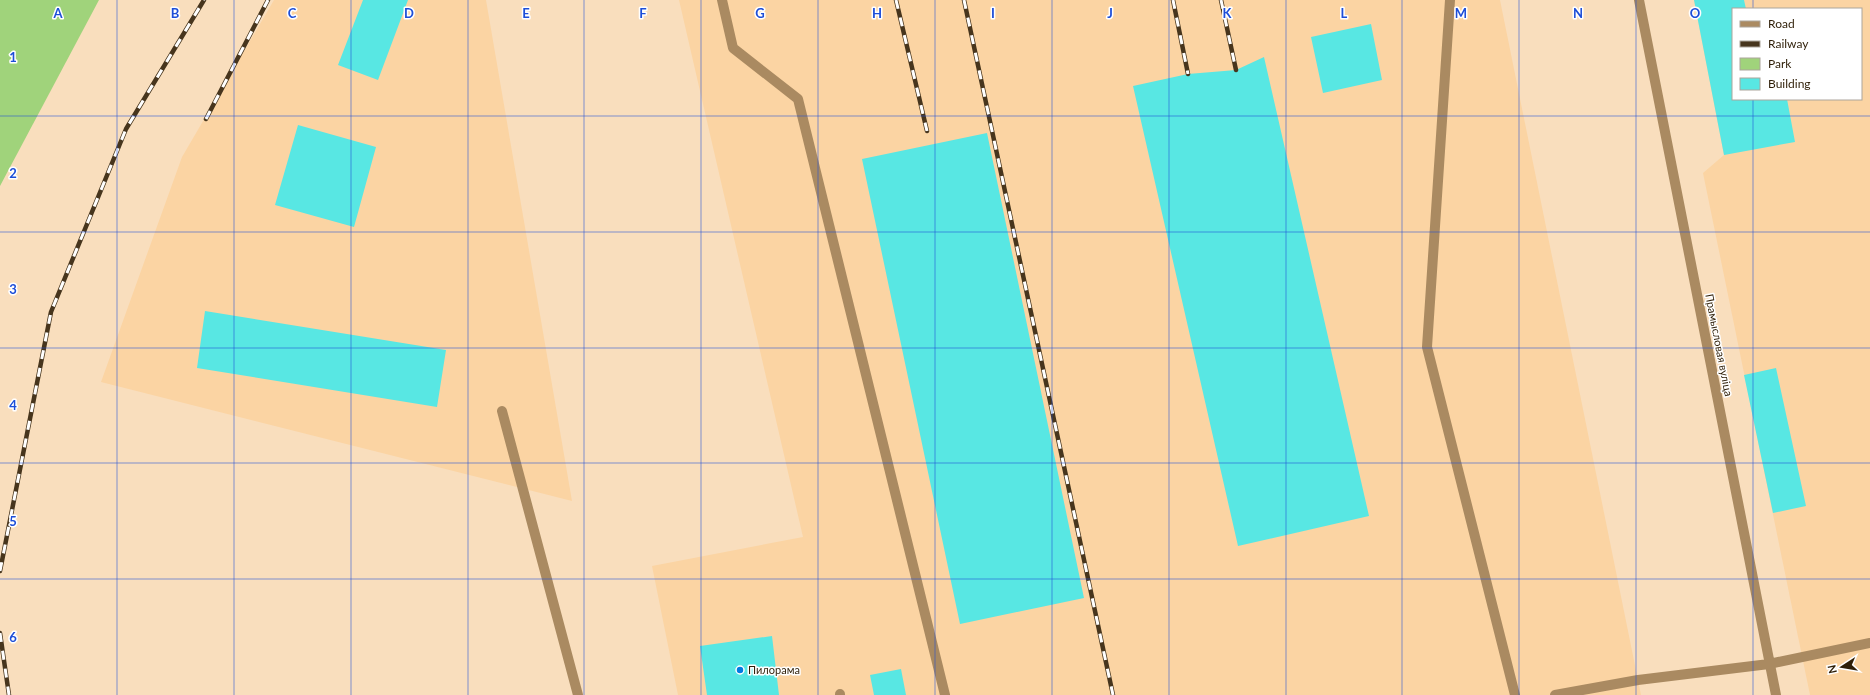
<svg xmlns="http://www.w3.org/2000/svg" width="1870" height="695" font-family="Lato,sans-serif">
<rect width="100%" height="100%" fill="#f9debd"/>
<path fill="#fbd4a3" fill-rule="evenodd" d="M274 0H486L572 501 101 382 182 157Z
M679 0H1500L1641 695H678L652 566 803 537Z
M1694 0H1870V695H1810L1703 173 1724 155ZM1733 9H1861V99H1733Z"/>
<path fill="#a0d37b" d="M0 0H99L0 186Z"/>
<path fill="#58e7e3" d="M363 0H408L378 80 338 65Z
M1694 0H1744L1746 9H1733V99H1787L1795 142 1724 155Z
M1371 24 1382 80 1323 93 1311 37Z
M1264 57 1369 516 1238 546 1133 86 1188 74 1236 70Z
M298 125 376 147 354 227 275 205Z
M987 133 1084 598 960 624 862 159Z
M205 311 446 350 437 407 197 368Z
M1776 368 1806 506 1773 513 1744 375Z
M772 636 779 695H707L700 646Z
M901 669 906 695H874L870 675Z"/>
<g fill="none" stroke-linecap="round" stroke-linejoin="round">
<path stroke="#aa8a61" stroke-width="10" d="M722 0 733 48 798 99 945 695
M1450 0 1427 347 1515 695
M1639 0 1776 695
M502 411 578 695
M840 694V695
M1555 695 1638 680 1769 664 1870 643"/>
<defs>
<path id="rail" d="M896 0 927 131
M964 0 1113 695
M1173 0 1188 74
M1221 0 1236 70
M206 119 268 0
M0 571 51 312 126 129 204 0
M0 633 9 695"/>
</defs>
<use href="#rail" stroke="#47351d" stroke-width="4.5"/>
<use href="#rail" stroke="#fff" stroke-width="3" stroke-dasharray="9" stroke-linecap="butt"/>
</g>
<path fill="none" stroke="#1d4ed8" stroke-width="1" stroke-opacity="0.55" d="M117 0V695M234 0V695M351 0V695M468 0V695M584 0V695M701 0V695M818 0V695M935 0V695M1052 0V695M1169 0V695M1286 0V695M1402 0V695M1519 0V695M1636 0V695M1753 0V9M1753 99V695M0 116H1870M0 232H1870M0 348H1870M0 463H1870M0 579H1870"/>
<circle fill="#007be1" stroke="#fff" stroke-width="1.5" cx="740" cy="670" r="4"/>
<g text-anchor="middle" stroke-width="3" stroke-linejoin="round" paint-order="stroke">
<g font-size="11" fill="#2f1f08" stroke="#fff">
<text transform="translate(1719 345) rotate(79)" y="4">Прамысловая вуліца</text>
</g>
<g font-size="11" fill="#2f1f08" stroke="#fff" text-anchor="start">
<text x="748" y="674">Пилорама</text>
</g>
</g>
<g font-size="13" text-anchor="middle" font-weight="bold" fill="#1d4ed8" stroke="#fff" stroke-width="3" stroke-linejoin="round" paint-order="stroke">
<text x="58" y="18">A</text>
<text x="175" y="18">B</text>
<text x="292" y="18">C</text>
<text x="409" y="18">D</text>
<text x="526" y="18">E</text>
<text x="643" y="18">F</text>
<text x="760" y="18">G</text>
<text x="877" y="18">H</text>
<text x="993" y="18">I</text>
<text x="1110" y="18">J</text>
<text x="1227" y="18">K</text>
<text x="1344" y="18">L</text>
<text x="1461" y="18">M</text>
<text x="1578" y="18">N</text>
<text x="1695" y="18">O</text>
<text x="13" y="62">1</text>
<text x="13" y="178">2</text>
<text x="13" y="294">3</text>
<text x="13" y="410">4</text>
<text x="13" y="526">5</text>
<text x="13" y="642">6</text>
</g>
<rect x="1732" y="8" width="130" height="92" fill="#ffffff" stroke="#aca59c"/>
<rect x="1740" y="21" width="20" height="6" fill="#aa8a61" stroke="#aca59c"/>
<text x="1768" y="28" font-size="12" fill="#2f1f08">Road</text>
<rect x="1740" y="41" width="20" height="6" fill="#47351d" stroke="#aca59c"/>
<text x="1768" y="48" font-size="12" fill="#2f1f08">Railway</text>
<rect x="1740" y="58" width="20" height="12" fill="#a0d37b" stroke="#aca59c"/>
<text x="1768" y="68" font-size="12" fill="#2f1f08">Park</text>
<rect x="1740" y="78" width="20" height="12" fill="#58e7e3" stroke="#aca59c"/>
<text x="1768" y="88" font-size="12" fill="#2f1f08">Building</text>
<g transform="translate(1842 667) rotate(258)" stroke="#ffffff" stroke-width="3" paint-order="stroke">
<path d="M0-3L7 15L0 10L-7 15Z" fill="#2f1f08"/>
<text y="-6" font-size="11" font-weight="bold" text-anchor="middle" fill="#2f1f08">N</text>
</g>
</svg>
